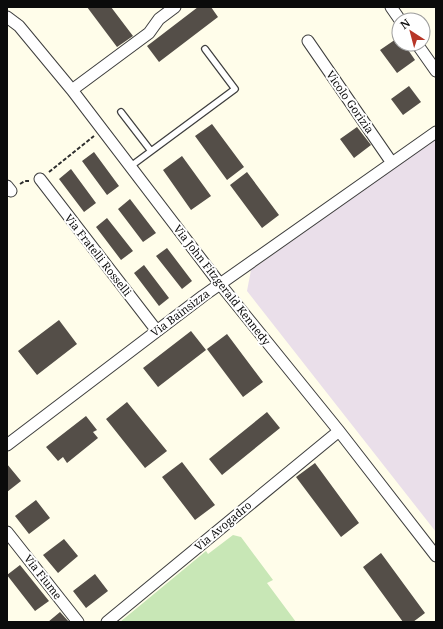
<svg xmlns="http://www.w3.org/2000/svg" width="443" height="629" font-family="'Noto Serif',serif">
<rect width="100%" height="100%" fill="#fffdea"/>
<path fill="#eadfea" d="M436 139V532L247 291 251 270Z"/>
<path fill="#c8e7b6" d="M233 535 241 537 273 580 267 583 296 622H120L206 551 208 554Z"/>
<path fill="#544e48" d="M87 7H111L133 36 117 47Z
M198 7H211L218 17 159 62 147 46Z
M399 37V44H404L415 60 397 73 380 50Z
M409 86 421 102 403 115 391 99Z
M212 124 244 167 227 180 195 136Z
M357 127 371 145 354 158 340 139Z
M94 152 119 186 107 195 82 161Z
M182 156 211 196 191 210 163 170Z
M71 169 96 203 84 212 59 179Z
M247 172 279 215 262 228 230 185Z
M130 199 156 233 143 242 118 209Z
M107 218 133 251 121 260 96 227Z
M167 248 192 281 182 289 156 256Z
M144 265 169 298 159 306 134 273Z
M59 320 77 344 37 375 18 351Z
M191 331 206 350 158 387 143 368Z
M227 334 263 382 243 397 207 349Z
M127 402 167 451 145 468 106 419Z
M267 412 280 428 222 475 209 459Z
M86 416 97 430 93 432 98 438 67 463 63 457 58 461 46 447Z
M182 462 215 505 195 520 162 477Z
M315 463 359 523 341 537 296 477Z
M7 464 21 481 7 492Z
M36 500 50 518 29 534 15 516Z
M64 539 78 556 58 573 43 555Z
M381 553 425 613 413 622H403L363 567Z
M20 565 49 601 35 611 7 575Z
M95 574 108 591 86 608 73 591Z
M60 612 69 622H48Z"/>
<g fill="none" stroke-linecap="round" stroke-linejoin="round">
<defs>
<path id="service" d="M121 112 151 151
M131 166 235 89 205 49"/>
<path id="minor" d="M391 7 400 20
M7 17 19 26 72 90 220 284 339 431 436 556
M308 41 392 163
M417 44 436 71
M72 90 149 33 159 19 175 7
M40 179 157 331
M7 186 11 191
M7 445 203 296 436 132
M7 532 78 622
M107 622 339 431"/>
</defs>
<use href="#service" stroke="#3e3e3e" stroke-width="8"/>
<use href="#minor" stroke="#3e3e3e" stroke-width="13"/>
<path stroke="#2d2d2d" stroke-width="2" stroke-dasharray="4 2" stroke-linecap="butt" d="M49 172 94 136
M20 184 25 181H29"/>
<use href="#service" stroke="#fff" stroke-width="5.5"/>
<use href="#minor" stroke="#fff" stroke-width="11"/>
</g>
<g text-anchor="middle" stroke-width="4" stroke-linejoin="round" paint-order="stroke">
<g font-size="11" fill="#0b0b0b" stroke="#fff">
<text transform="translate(350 102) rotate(55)" y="4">Vicolo Gorizia</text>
<text transform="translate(98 255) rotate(52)" y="4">Via Fratelli Rosselli</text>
<text transform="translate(222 285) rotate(52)" y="4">Via John Fitzgerald Kennedy</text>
<text transform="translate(180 313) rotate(-37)" y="4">Via Bainsizza</text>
<text transform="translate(223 526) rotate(-40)" y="4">Via Avogadro</text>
<text transform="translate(43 577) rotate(52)" y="4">Via Fiume</text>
</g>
</g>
<rect width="443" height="629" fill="none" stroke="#0b0b0b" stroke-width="16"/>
<g transform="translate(411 32) rotate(324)"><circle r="19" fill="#ffffff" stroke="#9d9d9d"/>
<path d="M0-3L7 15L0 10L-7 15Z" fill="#b73628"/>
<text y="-6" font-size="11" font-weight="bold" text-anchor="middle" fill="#0b0b0b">N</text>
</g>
</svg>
